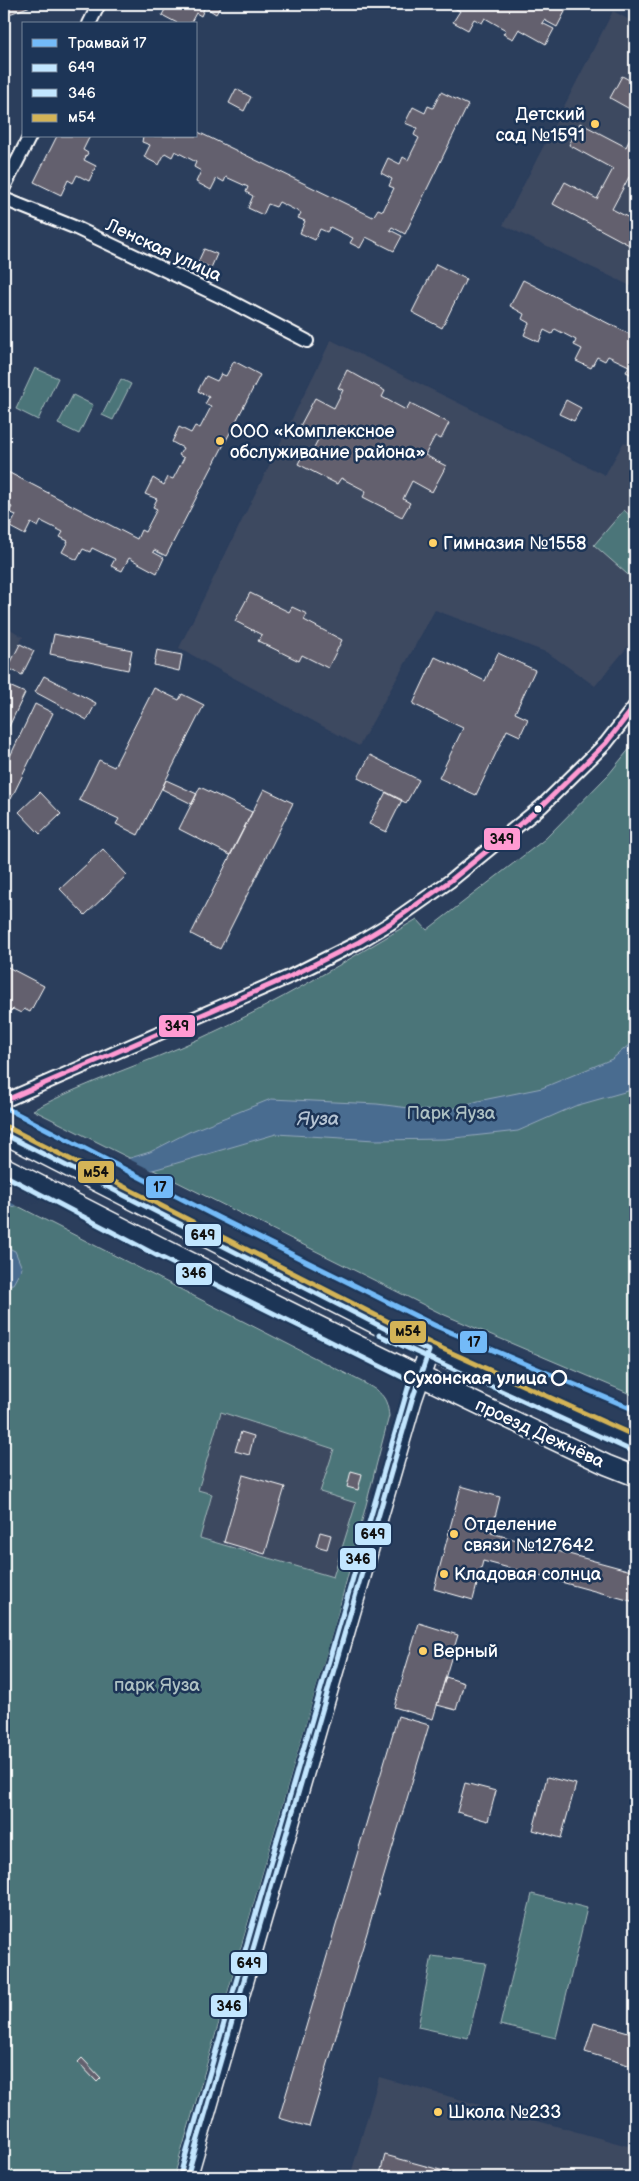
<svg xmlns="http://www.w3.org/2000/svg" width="639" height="2181" font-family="'Balsamiq Sans',sans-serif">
<rect width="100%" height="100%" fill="#2b3e5c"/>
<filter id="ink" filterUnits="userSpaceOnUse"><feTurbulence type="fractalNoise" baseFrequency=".02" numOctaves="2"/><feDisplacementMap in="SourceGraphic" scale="10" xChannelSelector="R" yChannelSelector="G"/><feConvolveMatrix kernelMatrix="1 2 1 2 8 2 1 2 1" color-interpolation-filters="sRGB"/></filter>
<g filter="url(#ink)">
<path fill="#3c4861" d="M613 11 635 23V288L503 225Z
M331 340 605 475 624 442 635 448V638L595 686 548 653 435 610 359 746 179 648Z
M4 625 23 637 4 676Z
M221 1412 334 1449 356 1503 333 1577 199 1537 212 1494 198 1490Z
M379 2077 635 2148V2177H350Z"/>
<path fill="#4c7579" stroke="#a6babc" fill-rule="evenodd" d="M35 368 58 378 38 420 16 409Z
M121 379 131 384 113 420 102 415Z
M73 395 93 405 79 434 58 424Z
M624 510 635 520V581L594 545Z
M635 742V1396L440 1313 33 1110C87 1081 145 1064 201 1038 276 1004 346 961 417 919L427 930 545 839 609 774Z
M4 1199 366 1384C382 1393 387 1397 389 1416L335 1625 174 2177H4ZM221 1412 334 1449 320 1492 356 1503 333 1577 200 1538 212 1494 198 1490Z
M532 1894 587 1908 556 2038 500 2025Z
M432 1956 486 1963 468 2038 418 2027Z"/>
<path fill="#496c90" stroke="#92a7bc" d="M635 1040V1089L575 1106 518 1131 445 1139 375 1140 276 1134 160 1168 4 1209V1196L150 1152 189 1132 271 1099 377 1104 441 1112 478 1101 542 1088 612 1059Z
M4 1246 15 1251 22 1268 13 1284 4 1285Z"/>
<path fill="#2b3e5c" d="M125 1157 155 1172 19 1207 4 1199V1193Z"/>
<path fill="#63606e" stroke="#fff" d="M4 4H36L4 16Z
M168 4H222L216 14 205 7 201 16 196 13 190 24H179L162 15Z
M453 4H519L527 8 530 4H569L557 27 544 20 542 23 554 29 546 44 519 29 513 39 503 34 506 30 485 18 482 23 474 19 468 30 453 22 460 11 452 7Z
M622 76 635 83V112L610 98Z
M236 89 251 97 244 111 229 103Z
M441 92 468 105 405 234 392 227 390 230 402 236 394 251 366 237 360 248 350 243 353 238 330 227 327 232 320 229 315 240 300 233 305 221 298 218 301 213 279 202 276 207 268 204 263 215 248 208 253 196 246 192 248 187 226 177 224 182 217 178 211 190 196 182 201 171 194 167 196 162 175 151 172 157 165 153 159 165 144 157 150 145 142 142 143 136H196V131L373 217 378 209 383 211 394 188 389 186 392 179 381 173 388 158 400 164 403 157 408 160 419 138 414 135 417 128 405 123 413 107 425 113 428 106 433 108Z
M580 123 626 147 635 129V180L629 177 612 209 635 221V248L553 204 565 182 597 199 613 169 569 145Z
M57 136H90L83 150 88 153 84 160 96 166 89 181 77 175 73 183 68 180 61 195 34 182Z
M204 249 217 254 211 268 198 262Z
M436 264 466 279 442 328 412 312Z
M523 280 635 337V391L628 387 634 376 626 372 629 366 608 356 605 361 597 357 591 368 576 361 582 349 574 345 576 340 555 329 552 334 544 330 539 342 524 335 529 323 522 319 524 314 510 306Z
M234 361 260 375 166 556 154 550 153 552 164 558 157 573 129 558 122 571 111 566 115 559 92 548 90 552 83 549 77 560 62 552 68 541 60 537 63 532 41 521 38 527 31 523 25 535 10 527 16 515 9 512 12 507 4 503V470L137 539 141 530 145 532 157 509 153 507 157 499 145 494 153 478 164 485 168 477 173 479 184 458 179 455 183 448 172 442 179 427 191 433 195 426 200 428 211 407 205 404 209 397 198 391 202 383 206 376 217 381 221 374 226 376Z
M347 370 385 391 382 397 406 410 410 403 449 423 441 439 435 436 425 455 446 466 432 492 412 481 403 499 410 503 402 517 363 497 366 491 341 478 337 484 298 464 305 450 311 453 320 436 300 426 315 398 334 408 343 390 338 388Z
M566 400 581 408 574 421 559 414Z
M250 593 289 612 292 607 307 614 304 620 342 640 328 668 302 655 299 661 258 641 262 635 235 621Z
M54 634 132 650 128 670 50 654Z
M20 644 34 651 22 675 8 668Z
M157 650 182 655 179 671 154 665Z
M498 653 535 670 515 713 528 719 520 736 507 730 476 795 439 778 463 728 413 704 435 657 485 681Z
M44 676 96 703 87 720 35 692Z
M7 685 25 693 4 737V692Z
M154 688 179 700 182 694 204 705 138 835 116 824 119 819 79 800 99 760 114 767Z
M35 704 53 713 11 799 4 795V769Z
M370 755 419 780 406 803 358 778Z
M166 780 197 794 192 804 162 789Z
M200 787 252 812 230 855 179 829Z
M264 789 293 803 220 949 191 934Z
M40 792 61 814 40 834 19 812Z
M386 792 402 800 386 832 369 824Z
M103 849 127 875 85 915 60 889Z
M4 965 44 986 30 1012 24 1009 21 1013 13 1009 11 1011 4 1007Z
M241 1432 254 1436 249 1455 235 1451Z
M351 1471 362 1474 358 1490 347 1487Z
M243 1475 285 1487 265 1554 224 1542Z
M461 1486 500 1497 491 1533 635 1572V1602L483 1561 473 1600 434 1589Z
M320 1532 331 1535 327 1549 316 1546Z
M419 1623 458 1635 433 1719 394 1707Z
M446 1677 464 1683 456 1710 437 1705Z
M398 1716 429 1725 309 2127 279 2118Z
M547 1777 576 1784 561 1838 533 1830Z
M465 1783 496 1791 488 1821 457 1812Z
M594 2022 635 2034V2067L585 2052Z
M82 2058 101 2078 97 2082 78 2062Z
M385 2155 466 2177H379Z"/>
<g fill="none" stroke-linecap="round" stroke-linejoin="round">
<defs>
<path id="street" d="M89 24 99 4
M4 187 30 136
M4 199 74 227 228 300 307 341
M4 1101 291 976 359 942 389 924 450 881 542 806 606 743 635 706"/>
<path id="secondary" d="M4 1134 429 1351 635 1444
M4 1167C203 1270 404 1370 607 1465L635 1476
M187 2177 412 1400 429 1351"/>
</defs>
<use href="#street" stroke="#fff" stroke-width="16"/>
<use href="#secondary" stroke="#fff" stroke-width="22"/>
<use href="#street" stroke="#1d3557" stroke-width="12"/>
<use href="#secondary" stroke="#1d3557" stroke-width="19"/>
<defs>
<path id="bus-1" d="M4 1134 429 1351 412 1400 187 2177"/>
<path id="bus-2" d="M4 1175 156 1255 410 1381 180 2175
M379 1335 632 1451"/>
<path id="bus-3" d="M7 1127 432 1344 635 1436"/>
<path id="bus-4" d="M4 1101 291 976 359 942 389 924 450 881 542 806 606 743 635 706"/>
</defs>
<use href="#bus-1" stroke="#1d3557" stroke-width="9"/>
<use href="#bus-2" stroke="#1d3557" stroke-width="9"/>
<use href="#bus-3" stroke="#1d3557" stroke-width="9"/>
<use href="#bus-4" stroke="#1d3557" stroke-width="9"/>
<use href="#bus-1" stroke="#c2e6ff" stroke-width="5"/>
<use href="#bus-2" stroke="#c2e6ff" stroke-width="5"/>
<use href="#bus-3" stroke="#d3b357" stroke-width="5"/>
<use href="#bus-4" stroke="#ff9ad2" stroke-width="5"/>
<defs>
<path id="tram-1" d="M4 1107 217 1217 436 1326 635 1410"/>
</defs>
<use href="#tram-1" stroke="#1d3557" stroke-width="9"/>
<use href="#tram-1" stroke="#73baf8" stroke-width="5"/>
</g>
</g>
<g fill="#ffd166" stroke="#1d3557" stroke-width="2">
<circle cx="595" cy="124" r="5"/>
<circle cx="220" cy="441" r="5"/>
<circle cx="433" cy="543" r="5"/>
<circle cx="454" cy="1534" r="5"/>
<circle cx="444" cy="1574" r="5"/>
<circle cx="423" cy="1651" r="5"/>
<circle cx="438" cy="2112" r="5"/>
</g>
<circle fill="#fff" stroke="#1d3557" stroke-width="2" cx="538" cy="809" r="4.5"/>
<circle fill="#1d3557" stroke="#fff" stroke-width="2.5" cx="559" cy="1378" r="7"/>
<g text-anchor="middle" stroke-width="5" stroke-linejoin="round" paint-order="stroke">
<g font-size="18" fill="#fff" stroke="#1d3557" text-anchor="start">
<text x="585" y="120" text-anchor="end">Детский<tspan x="585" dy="21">сад №1591</tspan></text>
<text x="230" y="437">ООО «Комплексное<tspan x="230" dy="21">обслуживание района»</tspan></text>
<text x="443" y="549">Гимназия №1558</text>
<text x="464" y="1530">Отделение<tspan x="464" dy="21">связи №127642</tspan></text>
<text x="454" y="1580">Кладовая солнца</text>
<text x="433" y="1657">Верный</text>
<text x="448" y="2118">Школа №233</text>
</g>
<g font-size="18" fill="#fff" stroke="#1d3557">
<text transform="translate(164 250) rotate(25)" y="6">Ленская улица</text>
<text transform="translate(540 1433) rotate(25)" y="6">проезд Дежнёва</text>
</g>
<g font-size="18" fill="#aec1c3" stroke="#1d3557">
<text x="451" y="1119">Парк Яуза</text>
<text x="157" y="1691">парк Яуза</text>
</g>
<g font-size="18" font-weight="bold" fill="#fff" stroke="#1d3557" text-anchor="end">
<text x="547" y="1384">Сухонская улица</text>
</g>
<g font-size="19" font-style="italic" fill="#b6c4d3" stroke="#1d3557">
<text transform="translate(318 1118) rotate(-1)" y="7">Яуза</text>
</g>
</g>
<g stroke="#1d3557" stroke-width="2">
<rect x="483" y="827" width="38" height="24" rx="5" fill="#ff9ad2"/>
<rect x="158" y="1014" width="38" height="24" rx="5" fill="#ff9ad2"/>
<rect x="77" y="1160" width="38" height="24" rx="5" fill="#d3b357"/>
<rect x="145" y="1175" width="29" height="24" rx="5" fill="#73baf8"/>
<rect x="184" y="1223" width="38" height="24" rx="5" fill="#c2e6ff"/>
<rect x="175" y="1262" width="38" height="24" rx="5" fill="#c2e6ff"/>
<rect x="389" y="1320" width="38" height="24" rx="5" fill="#d3b357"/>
<rect x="459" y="1330" width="29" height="24" rx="5" fill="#73baf8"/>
<rect x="354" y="1522" width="38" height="24" rx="5" fill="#c2e6ff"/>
<rect x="339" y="1547" width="38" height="24" rx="5" fill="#c2e6ff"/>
<rect x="230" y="1951" width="38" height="24" rx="5" fill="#c2e6ff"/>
<rect x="210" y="1994" width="38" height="24" rx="5" fill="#c2e6ff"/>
</g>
<g font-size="14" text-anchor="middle" font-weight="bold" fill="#111">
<text x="502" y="844">349</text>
<text x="177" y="1031">349</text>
<text x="96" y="1177">м54</text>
<text x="160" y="1192">17</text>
<text x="203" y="1240">649</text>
<text x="194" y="1278">346</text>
<text x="408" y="1336">м54</text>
<text x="474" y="1347">17</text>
<text x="373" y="1539">649</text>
<text x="358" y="1564">346</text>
<text x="249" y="1968">649</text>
<text x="229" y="2011">346</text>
</g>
<rect width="639" height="2181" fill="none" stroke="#1d3557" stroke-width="20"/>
<rect x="10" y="10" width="619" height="2161" fill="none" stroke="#fff" stroke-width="2" filter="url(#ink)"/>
<rect x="22" y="22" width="175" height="115" fill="#1d3557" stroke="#77869a"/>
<rect x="32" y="39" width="25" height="8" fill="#73baf8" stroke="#77869a"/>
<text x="68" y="48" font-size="15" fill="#ffffff">Трамвай 17</text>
<rect x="32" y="64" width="25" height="8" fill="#c2e6ff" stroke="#77869a"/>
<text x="68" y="72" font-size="15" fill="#ffffff">649</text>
<rect x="32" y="89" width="25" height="8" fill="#c2e6ff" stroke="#77869a"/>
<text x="68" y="98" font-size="15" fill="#ffffff">346</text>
<rect x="32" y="114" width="25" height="8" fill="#d3b357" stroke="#77869a"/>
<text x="68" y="122" font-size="15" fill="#ffffff">м54</text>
</svg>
